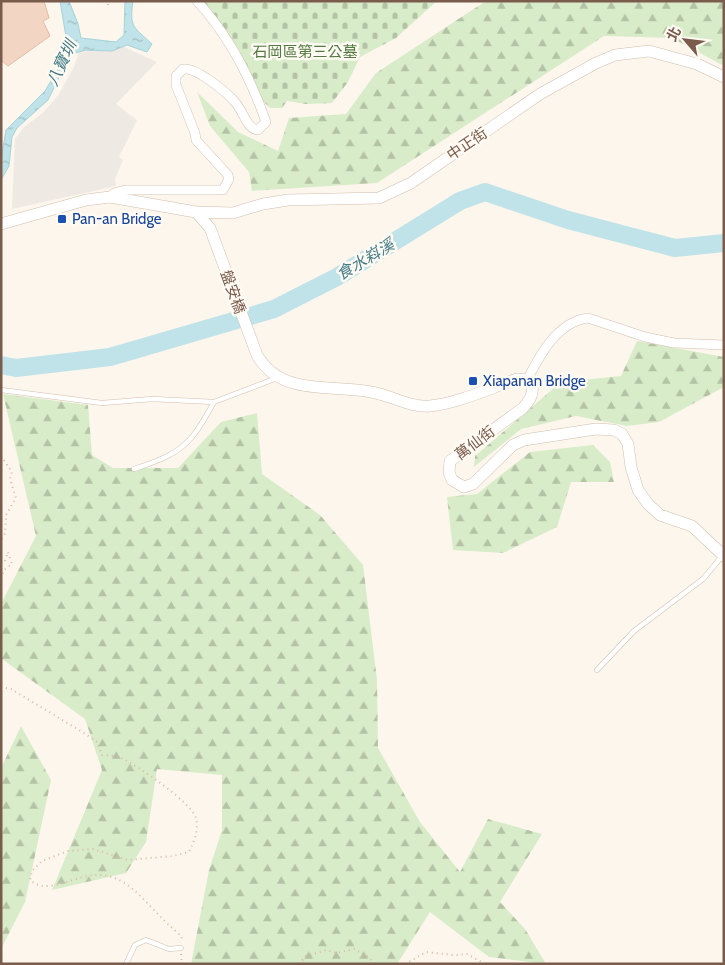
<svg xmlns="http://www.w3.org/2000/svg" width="725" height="965" font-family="Cabin,'Noto Sans TC',sans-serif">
<defs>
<pattern id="forest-firs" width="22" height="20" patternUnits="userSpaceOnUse" patternTransform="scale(1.25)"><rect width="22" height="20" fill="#d8ecc9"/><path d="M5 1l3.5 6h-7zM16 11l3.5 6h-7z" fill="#b4c2a5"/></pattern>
<pattern id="cemetery-stones" width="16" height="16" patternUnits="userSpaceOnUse" patternTransform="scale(1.25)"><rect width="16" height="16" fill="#d8ecc9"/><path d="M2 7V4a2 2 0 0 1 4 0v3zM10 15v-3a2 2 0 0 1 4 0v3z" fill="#b4c2a5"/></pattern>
<pattern id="water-ripples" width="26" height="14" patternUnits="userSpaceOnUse" patternTransform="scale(1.25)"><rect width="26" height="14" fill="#bfe3e8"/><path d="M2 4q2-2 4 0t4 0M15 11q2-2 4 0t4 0" fill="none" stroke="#a0bbbe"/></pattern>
</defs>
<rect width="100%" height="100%" fill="#fdf6ec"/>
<path fill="#efe9e4" d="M83 41 124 47 157 62 116 104 137 120 119 157 123 160 115 179 116 186 12 209 15 139 24 127 43 113 59 94 74 67Z"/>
<path fill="url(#forest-firs)" d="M486 1H724V66L672 38 604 36 377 183 252 191 249 172 210 126 197 92 238 132 278 151 289 118 346 114 376 73Z
M637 341 724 357V387L659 422 627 426 576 416 521 429 474 467 475 456 561 382 621 376Z
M3 394 88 405 92 455 113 468H178L221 422 257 413 262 474 320 515 363 565 377 680 378 748 420 822 460 872 488 819 542 834 500 902 525 929 546 964 489 957 430 912 397 964H191L209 870 222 830V775L157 769 146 842 126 873 52 890 102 770 85 719 2 659V602L36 536Z
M593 445 610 462 614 482H571L557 527 503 553 453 550 447 497 477 494 530 452Z
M21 726 51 780 25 902 1 949V768Z"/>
<path fill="url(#cemetery-stones)" d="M204 1H437L396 38 360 57 348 82 332 103 306 104 287 101 282 108H270L263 101 239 50Z"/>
<path fill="url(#water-ripples)" stroke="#a5d3da" d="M60 1H69L78 24 81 38 116 42 124 35 125 1H133C129 28 134 27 152 44L147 52 127 45 112 51 85 50 70 55 48 100 17 128 12 137 9 166 1 180V160L6 130 45 91 58 69 64 53 66 37Z"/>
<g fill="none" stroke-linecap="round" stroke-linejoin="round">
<path stroke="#bfe3e8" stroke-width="18" d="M1 365 16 368 110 357 274 309 337 277 460 201 485 192 568 220 675 248 724 243"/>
</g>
<path fill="#f3d5c3" stroke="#e6bba3" d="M1 1H44L49 18 43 21 50 36 8 66 1 60Z"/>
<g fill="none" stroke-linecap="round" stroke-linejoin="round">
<defs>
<path id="service" d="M1 390 102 403 152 399 214 402 277 378
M134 469C182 453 190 446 214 402
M597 670 634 631 703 579 723 555
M126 964 135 945 146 940 169 949 181 948"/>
<path id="minor" d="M110 197 114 193 125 190H223L229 179 228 175 196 140 195 133 176 85V76L183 69C196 67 225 91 234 101 243 109 246 129 258 130L266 122C251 79 228 35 197 1
M527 380C540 355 557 322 588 318L645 337 674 343 724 345"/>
<path id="tertiary" d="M196 212 210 228 257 355C281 397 331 384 371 392 390 395 411 408 430 406 459 403 490 388 517 379L527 380 532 383C534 394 530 400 523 408L450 461 449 472 452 480 464 487 473 484 513 445 524 440 596 429 614 430 622 434 628 444 631 467 638 490 648 504 660 515 692 526 724 556
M1 224 86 200 110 197 196 212 233 213 263 204 288 200 379 198 411 183 540 94 596 63 615 55 649 51 697 64 724 77"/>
</defs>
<use href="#service" stroke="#d1beb0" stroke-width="5.5"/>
<use href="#minor" stroke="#d1beb0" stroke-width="10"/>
<use href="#tertiary" stroke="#d1beb0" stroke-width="12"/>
<path stroke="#d9b8a5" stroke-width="2" stroke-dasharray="1 4" stroke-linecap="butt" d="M108 5 109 1
M1 456 12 472 10 479 16 498 6 515 5 533 1 540
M1 558 5 561 8 552 12 564 4 570 1 579
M1 687 11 689 84 733 97 742 102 755C108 756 115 755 121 758 137 765 192 803 196 818 199 831 194 841 189 852L173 856 127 860 93 849 68 851 42 861 32 871 30 880C48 897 77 873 100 875 127 876 144 901 162 918 168 925 175 930 182 937L180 942
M181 954 182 964
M299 964 306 956 326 950 337 953 354 949 367 956 375 964
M405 964 426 952 453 955 467 954 485 964"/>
<use href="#service" stroke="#fff" stroke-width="4.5"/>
<use href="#minor" stroke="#fff" stroke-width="9"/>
<use href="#tertiary" stroke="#fff" stroke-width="11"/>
</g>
<g fill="#1a4fb4" stroke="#fffaf3" stroke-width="2">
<rect x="57" y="214" width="10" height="10" rx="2.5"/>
<rect x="468" y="376" width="10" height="10" rx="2.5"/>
</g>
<g text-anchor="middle" stroke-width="5" stroke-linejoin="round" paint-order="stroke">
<g font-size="15" fill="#537a41" stroke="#fffaf3">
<text x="305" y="57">石岡區第三公墓</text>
</g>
<g font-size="15" fill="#7a5c4d" stroke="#fffaf3">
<text transform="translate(467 144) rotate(-34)" y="5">中正街</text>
<text transform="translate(233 292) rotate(70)" y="5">盤安橋</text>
<text transform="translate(475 443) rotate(-37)" y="5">萬仙街</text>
</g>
<g font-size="15" fill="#164399" stroke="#fffaf3" text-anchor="start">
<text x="72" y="224">Pan-an Bridge</text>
<text x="483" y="386">Xiapanan Bridge</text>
</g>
<g font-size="16" font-style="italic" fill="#437c86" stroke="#fffaf3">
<text transform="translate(61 63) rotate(-65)" y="6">八寶圳</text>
<text transform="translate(365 259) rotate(-31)" y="6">食水嵙溪</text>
</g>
</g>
<rect width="725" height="965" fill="none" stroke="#7a5c4d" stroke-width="5"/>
<g transform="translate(685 40) rotate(298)" stroke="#fffaf3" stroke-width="4" paint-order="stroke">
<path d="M0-4L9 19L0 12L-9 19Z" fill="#7a5c4d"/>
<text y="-8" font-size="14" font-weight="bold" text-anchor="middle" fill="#7a5c4d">北</text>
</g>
</svg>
